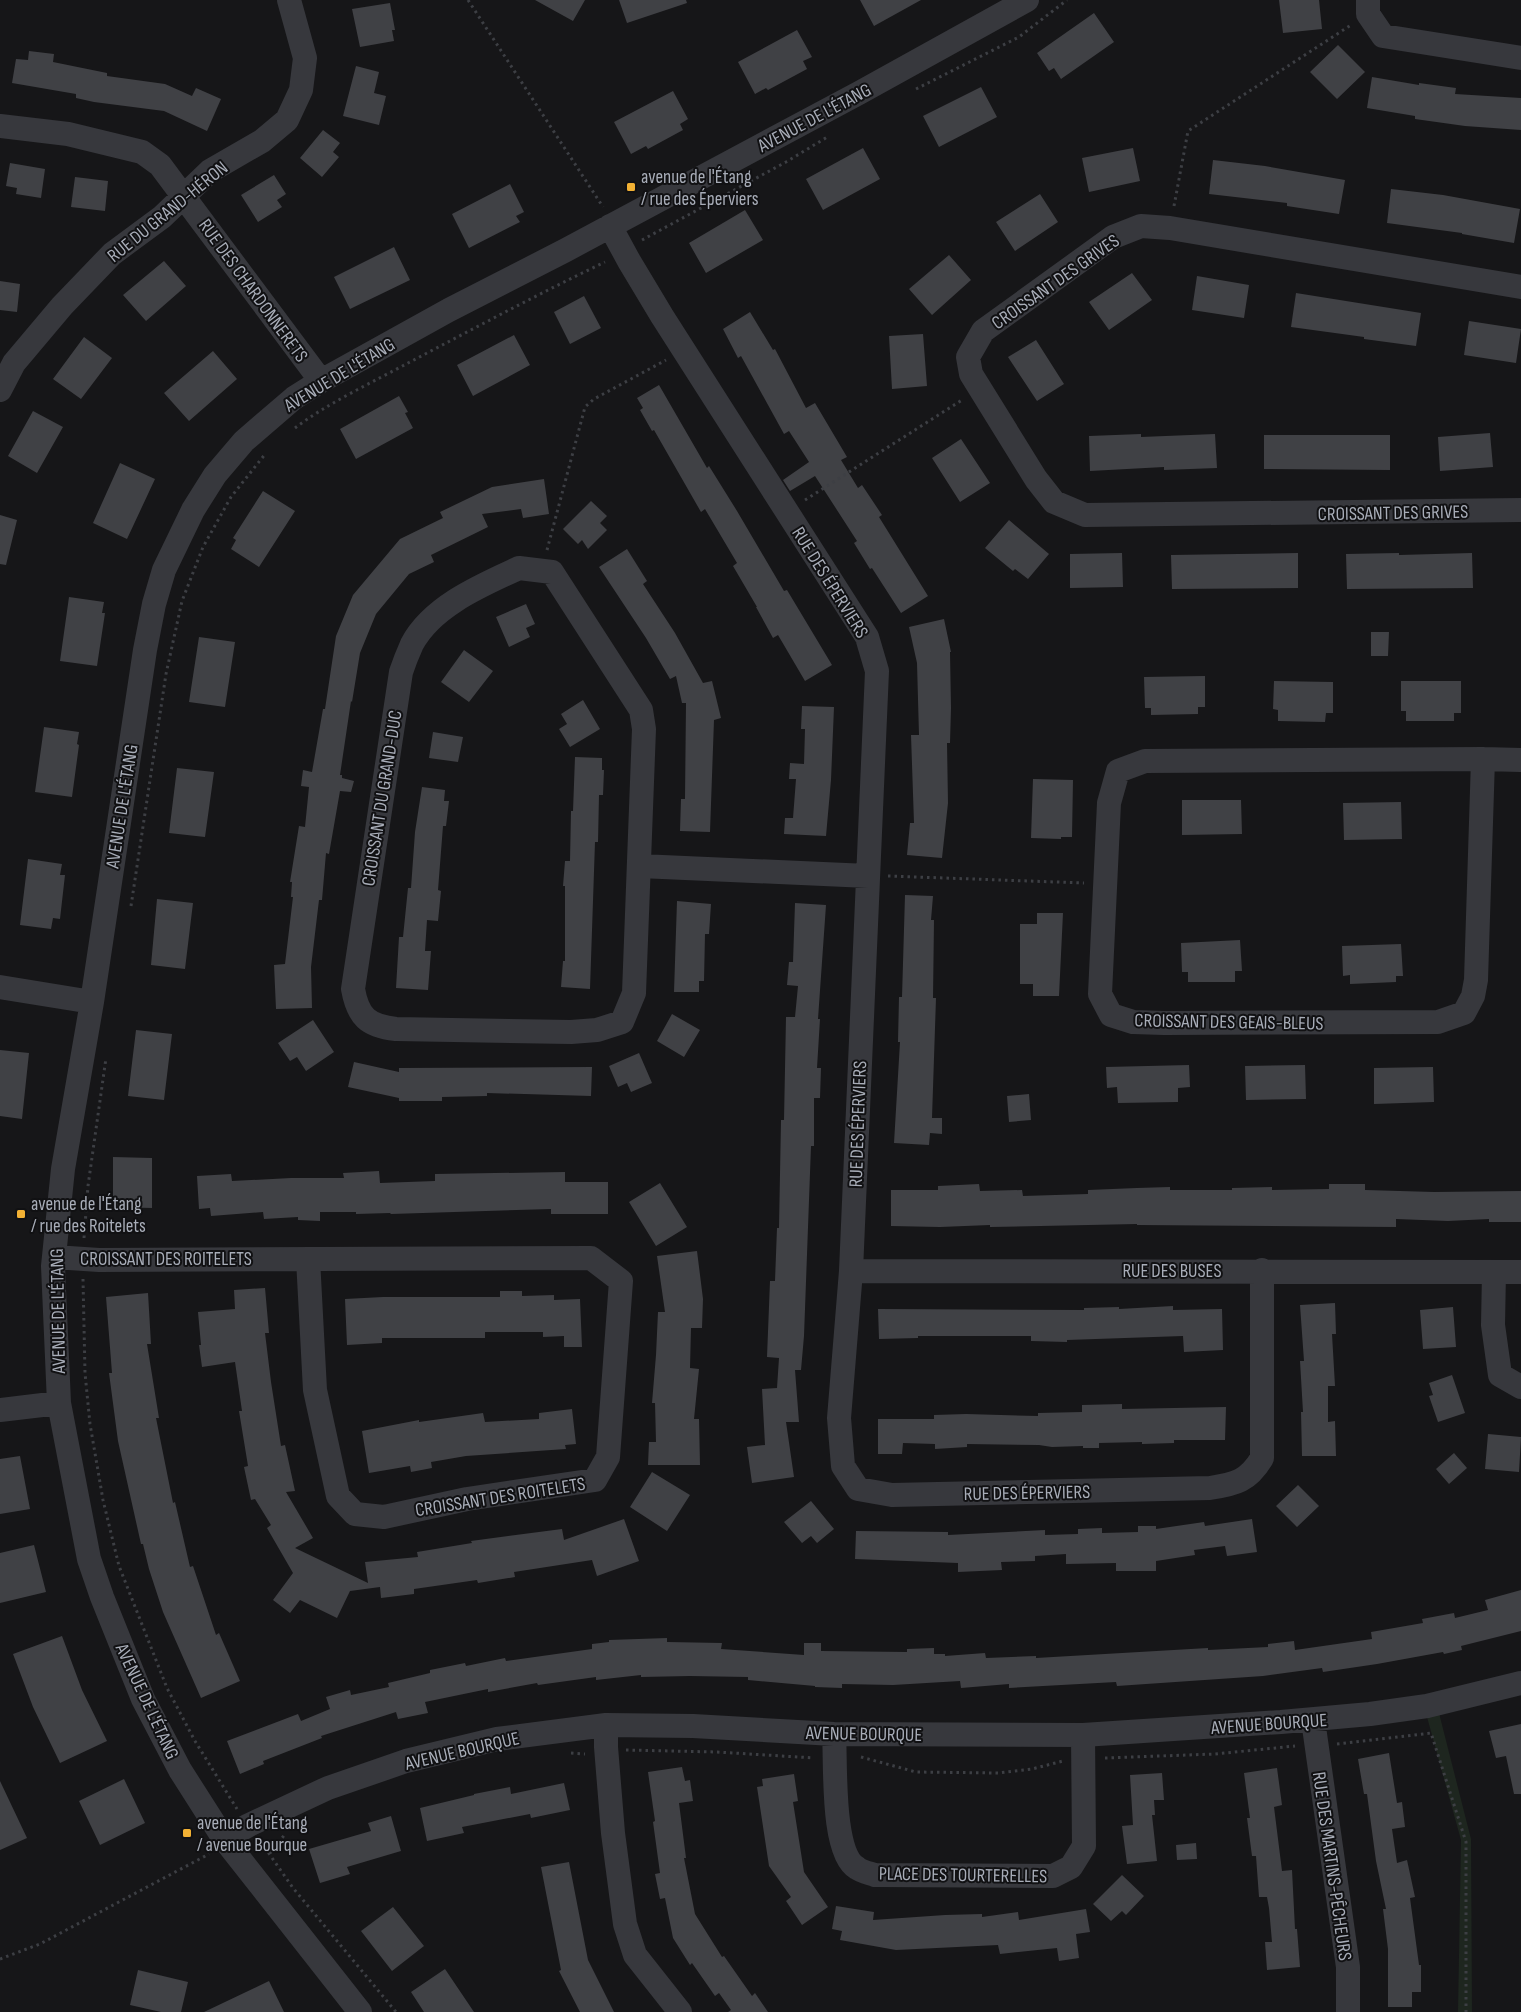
<svg xmlns="http://www.w3.org/2000/svg" width="1521" height="2012" font-family="'Sofia Sans Condensed',sans-serif">
<rect width="100%" height="100%" fill="#161618"/>
<path fill="#1e261f" d="M1439 1713 1471 1839 1472 2012H1458L1461 1840 1427 1717Z"/>
<path fill="#404145" d="M535 0H585L573 21Z
M619 0H686L687 3 627 23Z
M860 0H921L874 26Z
M1279 0H1319L1322 29 1283 33Z
M390 3 395 30H392L394 41 360 47 352 9Z
M1094 13 1114 42 1061 79 1054 68 1049 71 1037 53Z
M797 30 812 57 803 61 807 69 768 90 766 88 755 94 738 62Z
M1338 45 1365 72 1337 99 1310 72Z
M29 51 54 54 53 62 107 73V76L165 84 192 96 196 88 221 99 207 131 164 111 94 102 76 98V94L12 83 16 59 28 60Z
M356 66 379 72 374 93 386 96 379 125 343 116Z
M1372 77 1419 85V83L1456 88 1455 94 1521 98V130L1465 126 1415 119V116L1367 108Z
M981 87 997 117 939 147 923 116Z
M673 91 688 119 680 124 683 130 648 149 646 146 631 154 614 122Z
M323 130 340 143 333 152 339 157 322 177 300 158Z
M863 148 880 179 823 210 806 179Z
M1133 148 1140 181 1089 192 1082 158Z
M1213 160 1265 166 1345 180 1339 214 1287 206V203L1209 194Z
M10 163 45 169 41 198 16 194 17 188 6 186Z
M274 175 286 194 277 200 282 207 258 222 241 195Z
M75 177 108 181 105 211 71 207Z
M510 184 524 212 516 216 520 222 469 248 452 214Z
M1391 189 1443 195 1520 209 1514 243 1462 234V233L1387 223Z
M1040 194 1058 222 1015 251 996 222Z
M745 210 763 240 706 273 689 243Z
M394 247 410 280 350 309 334 277Z
M949 255 971 280 932 315 909 289Z
M164 261 186 286 146 321 123 295Z
M1132 273 1152 300 1109 330 1089 302Z
M1197 276 1249 285 1244 318 1192 310Z
M0 281 20 284 17 312 0 310Z
M1296 293 1421 313 1416 346 1364 339V337L1291 327Z
M584 296 601 328 570 344 554 312Z
M750 312 773 350 775 349 806 408 815 403 847 457 841 460 858 488 862 485 882 515 879 517 928 596 901 613 872 568 870 569 854 543 857 541 815 476 790 491 783 480 809 462 789 431 784 434 741 356 738 358 723 329Z
M1469 321 1521 329 1516 363 1464 355Z
M923 334 927 386 892 389 889 336Z
M514 335 530 365 473 396 457 365Z
M84 337 112 358 81 399 53 379Z
M1036 340 1064 384 1037 401 1008 357Z
M213 351 237 379 189 421 164 393Z
M659 385 707 468 709 466 737 511 784 591 787 590 832 665 805 681 778 635 773 638 756 607H757L733 566 737 563 705 509 701 512 654 430 652 431 640 410 643 408 637 398Z
M399 396 408 412 405 413 413 428 356 459 340 429Z
M33 411 63 427 37 473 8 456Z
M1490 433 1493 467 1440 471 1438 437Z
M1141 434V437L1215 434 1217 468 1164 470V467L1090 471 1089 436Z
M1264 435H1390V470L1264 469Z
M961 439 990 483 960 502 932 458Z
M120 463 155 479 127 539 93 523Z
M544 479 549 514 523 518 521 509 482 514 488 527 431 555 434 562 409 574 376 614 360 653 352 702 351 701 340 775H342V778L354 781 351 792 340 791 329 854 326 853 322 900H319L311 967 312 1008 276 1009 274 965 285 964 293 897H291L292 882H290L299 826 305 827 309 787 301 786 303 770 312 772 323 709H325L336 636 353 595 400 539 443 518 440 512 492 487Z
M263 491 295 511 259 567 231 549 236 540 233 538Z
M591 501 607 516 600 523 607 530 588 549 582 540 578 544 563 529Z
M0 515 17 520 6 565 0 564Z
M1009 520 1049 554 1028 579 1015 569 1013 571 985 548Z
M627 549 647 581 643 584 675 633 703 683 712 681 721 718 714 720 710 832 680 831 681 799H685L686 703H682L676 676 670 679 646 638 599 567Z
M1122 553 1123 587 1070 588V554Z
M1298 553V588L1172 589 1171 555Z
M1399 553V555L1472 553 1473 588 1347 589 1346 554Z
M69 597 104 602 102 613H105L97 666 60 661Z
M526 604 535 624 526 628 530 637 509 647 496 617Z
M944 619 951 652H950L951 708 950 743H947L948 803 942 858 907 855 910 823H914L911 735H919L917 663 909 627Z
M1371 632H1389L1388 656H1371Z
M199 637 235 642 225 707 189 702Z
M464 650 493 671 469 702 441 682Z
M1205 676V707H1198V714L1151 715V708H1145L1144 677Z
M1274 681 1333 682V713H1326L1325 722 1278 721V710L1273 709Z
M1401 681H1461V713H1454V721H1406V711H1401Z
M583 700 600 729 570 747 559 729 567 724 561 714Z
M802 706 834 707 831 780 826 836 784 834 785 818H793L796 779H789L790 763 804 764 805 729H801Z
M44 727 79 732 77 744 79 745 72 797 35 792Z
M433 732 463 737 458 762 429 758Z
M575 757 602 758V770H604L603 795H599L598 842H595L590 989 561 987 563 961H565V886H563L565 861H570L571 811H573Z
M177 768 214 772 205 837 169 833Z
M1033 779 1073 780 1072 837H1061V839L1031 838Z
M422 787 445 790 444 801H449L446 826H443L438 890 441 891 438 921 427 920 425 951H431L428 990 396 988 399 937H403L408 888H411L415 832Z
M1182 800H1241L1242 834 1182 835Z
M1401 802 1402 839 1344 840 1343 803Z
M28 859 62 864 60 875H65L60 919 53 918 51 929 20 925Z
M905 895 933 896 931 920H934L933 998H936L932 1118H942V1134L930 1133 929 1145 894 1143 900 1042H898L899 997H902Z
M157 899 193 903 185 969 151 965Z
M677 901 711 904 709 934H705L704 981H699V992H674Z
M795 903 826 905 818 1019H820L817 1068H821L820 1098H814V1146H811L804 1336 801 1370H795L799 1422H786L794 1477 752 1483 747 1447 765 1445 762 1389 777 1388 779 1358 767 1357 770 1281H775L777 1228H779L781 1120H784L786 1017H795L798 986 787 985 789 962H793Z
M1037 913H1063L1059 996H1033V984H1020V924H1037Z
M1240 940 1242 971H1235V982H1188V972H1182L1181 943Z
M1401 944 1403 976H1396V982L1350 984V975L1343 976 1342 946Z
M672 1014 700 1030 684 1057 657 1041Z
M313 1020 334 1052 306 1071 297 1057 290 1061 278 1043Z
M136 1030 172 1034 164 1100 128 1096Z
M0 1050 29 1053 22 1119 0 1116Z
M639 1053 652 1083 631 1092 627 1083 618 1087 609 1066Z
M354 1062 399 1072V1068L592 1067 591 1096 487 1093V1096L442 1097V1101H399V1098L348 1087Z
M1189 1065 1190 1087 1178 1088V1102L1118 1103 1117 1087 1107 1088 1106 1067Z
M1305 1065 1306 1099 1246 1100 1245 1066Z
M1433 1067 1434 1102 1374 1104V1068Z
M1029 1094 1031 1120 1009 1122 1007 1096Z
M113 1157 152 1158V1208L113 1207Z
M379 1171 380 1183 435 1181V1174L565 1172V1182H608V1214H551V1209L391 1214 390 1213 356 1214V1212H320V1221L298 1220V1217L264 1219 263 1212 211 1216 210 1208 199 1209 197 1176 231 1174 232 1181 291 1178H344L343 1173Z
M660 1183 687 1227 656 1246 629 1202Z
M979 1184 980 1191 1022 1190 1023 1196 1088 1194V1190L1137 1188 1170 1187V1190H1232V1188L1272 1187V1190L1329 1189V1184H1365V1190L1434 1192 1521 1191V1222H1489V1219L1448 1221 1396 1219V1227L1137 1225V1224L990 1227V1225L940 1227 891 1226V1190H938V1186Z
M697 1251 703 1299 702 1328H691L690 1368 699 1369 694 1419H699L700 1465H648L649 1442H656L655 1403H652L656 1355 658 1312H665L657 1256Z
M265 1288 269 1333H265L271 1382 281 1446 285 1445 295 1491 286 1492 313 1538 295 1548 368 1583 365 1562 418 1557 417 1552 472 1543 471 1541 562 1529 564 1540 624 1519 639 1561 597 1576 592 1560 514 1572 515 1577 478 1583 477 1580 414 1589V1594L381 1598 380 1587 350 1591 337 1618 300 1600 290 1613 273 1600 293 1573 267 1528 271 1525 255 1499 251 1500 244 1467 248 1466 239 1411H242L235 1362 202 1367 199 1345H201L198 1312 235 1309 234 1290Z
M500 1291H522V1296L554 1295V1300L580 1299 582 1347H564V1336L543 1337V1332H485V1338H382V1343L347 1345 345 1299 383 1297H500Z
M148 1293 151 1344H147L159 1418H156L173 1503 175 1502 190 1567 193 1566 216 1635 219 1633 240 1681 201 1698 163 1612 149 1569 143 1544H141L118 1441 109 1373H112L106 1297Z
M1335 1303 1336 1334H1332L1335 1386H1328V1422L1335 1421 1336 1456H1302L1301 1412H1303L1300 1361H1304L1300 1305Z
M1173 1306V1310L1222 1309 1223 1350 1184 1352 1183 1336 1067 1340V1342L1031 1341V1336H918V1338L879 1339 878 1309 1084 1310V1308L1119 1307V1309Z
M1453 1307 1456 1347 1423 1349 1420 1310Z
M1452 1375 1465 1413 1438 1422 1429 1396 1433 1395 1429 1383Z
M1122 1404V1409L1226 1407 1225 1440H1174V1443L1142 1444V1442L1099 1443V1448H1083V1446L1052 1447 1039 1445 967 1444V1447L935 1449V1444L903 1443 902 1454H878V1419H934V1415L966 1414 1038 1416V1413L1082 1412V1405Z
M572 1409 576 1444 565 1445 566 1449 466 1456 431 1462 432 1468 411 1472 410 1466 369 1473 362 1431 419 1420V1422L483 1413 485 1422 539 1419V1413Z
M1488 1434 1521 1437 1519 1472 1485 1469Z
M1454 1453 1467 1468 1449 1484 1436 1469Z
M20 1456 30 1509 0 1514V1459Z
M652 1472 690 1495 667 1531 630 1507Z
M1298 1485 1319 1506 1297 1527 1276 1506Z
M811 1501 834 1529 817 1543 811 1536 802 1543 784 1522Z
M1252 1519 1257 1552 1227 1556 1225 1546 1194 1550 1195 1555 1156 1561V1571H1116V1563L1066 1564V1554L1035 1556V1561L1001 1562 1002 1570 958 1572V1563L855 1559 856 1531 948 1532V1535L1045 1530V1535L1078 1534V1529L1102 1528V1533L1138 1532V1526H1156V1529L1204 1522 1205 1526Z
M34 1545 46 1592 0 1603V1553Z
M1521 1590V1631L1461 1646 1462 1650 1444 1654 1443 1652 1377 1664 1323 1672 1322 1668 1263 1676 1117 1686 1116 1682 1009 1688V1684L961 1688 960 1681 893 1685 842 1684V1688L815 1687V1686L748 1680V1677L690 1676 641 1677V1675L596 1680V1677L538 1685 537 1683 488 1692V1689L425 1702 428 1713 398 1719 396 1712 321 1736 322 1738 263 1761 264 1764 240 1774 227 1741 298 1714 301 1721 330 1709 326 1697 350 1690 351 1695 389 1687 388 1683 430 1673V1670L465 1663 466 1666 505 1658 506 1661 592 1649V1644L609 1642V1640L667 1638V1642L722 1643 721 1649 804 1655V1643H821V1651L907 1652V1649L934 1648V1654H945V1656L985 1653 986 1658 1036 1656V1658L1208 1648V1650L1268 1647V1644L1294 1641 1295 1650 1372 1639 1371 1632 1423 1623 1422 1619 1454 1613 1455 1618 1488 1610 1485 1600Z
M62 1636 82 1690 107 1741 60 1763 33 1707 13 1654Z
M1521 1724V1794H1514L1506 1756 1496 1758 1489 1731Z
M1389 1753 1397 1803 1402 1802 1405 1827 1392 1829 1397 1863 1407 1860 1415 1897 1410 1898 1419 1965H1421V1992H1412V2007H1388V1949L1383 1909H1386L1376 1861 1367 1794H1364L1358 1759Z
M682 1767 685 1781 690 1780 693 1801 679 1803 686 1858H684L695 1914 722 1957 724 1956 752 1996 755 1993 768 2012H728L731 2010 719 1993 715 1996 692 1963 690 1965 673 1938 665 1898 660 1899 655 1874 660 1873 653 1822 655 1821 648 1772Z
M1277 1768 1282 1805 1274 1807 1282 1871 1292 1870 1295 1929H1297L1300 1967 1267 1970 1265 1942H1272L1269 1908 1267 1897H1259L1256 1856H1252L1247 1818H1250L1244 1773Z
M1162 1773 1164 1800H1154L1155 1815H1152L1157 1861 1127 1864 1122 1826 1133 1825 1130 1775Z
M794 1774 798 1801 793 1802 804 1872 828 1907 802 1925 786 1901 791 1897 769 1866 757 1787 763 1786 762 1779Z
M124 1779 145 1823 100 1845 79 1801Z
M0 1781 27 1838 0 1850Z
M564 1783 570 1810 531 1818 530 1814 462 1827 464 1833 427 1841 420 1808 474 1795V1794L510 1787 511 1794Z
M391 1816 401 1851 347 1867 350 1874 320 1883 309 1849 371 1831 368 1823Z
M1196 1843 1197 1859 1177 1860 1176 1845Z
M569 1862 588 1960 614 2012H580L559 1971 561 1970 541 1867Z
M1122 1875 1144 1896 1126 1915 1122 1911 1111 1921 1093 1904Z
M836 1906 874 1912 873 1920 945 1915 982 1914V1917L1018 1912 1019 1920 1086 1909 1090 1932 1076 1934 1079 1958 1059 1961 1057 1948 1000 1954 998 1945 896 1950 840 1940 842 1931 832 1929Z
M393 1907 424 1946 392 1971 361 1931Z
M445 1969 474 2012H424L411 1992Z
M138 1970 188 1982 181 2012H161L130 2005Z
M269 1981 284 2012H204Z"/>
<g fill="none" stroke-linecap="round" stroke-linejoin="round">
<path stroke="#3d3f44" stroke-width="3" stroke-dasharray="2.5 4" stroke-linecap="butt" d="M468 0 603 207
M916 89 1019 37 1067 0
M1174 206 1188 131 1351 25
M642 240 786 162 829 136
M295 428C326 404 373 382 408 363 473 329 538 294 605 262
M805 500 962 400
M547 550 585 407 594 399 666 360
M888 876 1084 883
M131 906 166 674 182 601 203 547 231 497 266 453
M84 1238 88 1186 106 1058
M83 1279 85 1373 90 1424 103 1500 119 1566 167 1688 195 1741 237 1809
M1337 1744 1431 1733 1466 1842V2012
M626 1750 717 1752 814 1758
M571 1753 585 1754
M861 1757 916 1772 998 1773 1032 1769 1063 1761
M1105 1758 1215 1754 1295 1746
M261 1842 293 1888 396 2012
M270 1853 286 1833
M0 1959 40 1944 209 1854"/>
<path stroke="#37383d" stroke-width="24" d="M1368 0V14L1383 36 1521 58
M0 126 68 134 142 152 160 165 321 381
M610 226 629 261 662 316 867 637 877 671 851 1271 839 1418 843 1466 858 1489 892 1495 1210 1488C1236 1484 1248 1481 1262 1458V1270
M1521 287 1170 228 1141 226 1113 237 983 331 968 357 971 374 1036 479 1054 502 1085 515 1521 510
M0 390 14 363 62 306 112 254 162 217 210 171 262 141 287 120 301 90 305 58 289 0
M519 568 552 572 641 710 644 729 634 993 622 1022 597 1030 571 1032 396 1029C368 1026 358 1017 353 989L401 672C404 663 408 653 412 644 432 606 482 585 519 568Z
M1483 759 1476 980 1473 996 1464 1013 1438 1022 1164 1023 1133 1022 1111 1015 1100 994 1109 803 1118 771 1145 761 1483 759 1521 760
M640 866 868 876
M0 987 92 1002
M54 1257 99 1260 591 1258 621 1281 608 1457 595 1480 467 1499 384 1517 355 1514 338 1496 315 1390 308 1259
M851 1271 1521 1272
M1494 1272 1493 1325 1500 1375 1521 1387
M0 1410 59 1403
M1313 1720 1348 1967V2012
M606 1725V1747L613 1833 625 1924 635 1955 680 2012
M834 1734C836 1763 831 1853 857 1868 862 1872 869 1873 875 1875L1053 1876 1071 1867 1084 1846 1083 1735
M224 1839 249 1825 328 1788 406 1761 497 1739 606 1725 693 1726 834 1734 1083 1735 1281 1722 1370 1714 1427 1706 1521 1683
M360 2012 224 1839 180 1770 143 1699 102 1597 89 1559 59 1403 53 1266 63 1169 92 1002 145 650 154 604 164 570 193 510 215 475 244 441 294 398 321 381 449 310 566 250 859 93 1027 0"/>
</g>
<g fill="#f2b134" stroke="#111113" stroke-width="2">
<rect x="626" y="182" width="10" height="10" rx="2.5"/>
<rect x="16" y="1209" width="10" height="10" rx="2.5"/>
<rect x="182" y="1828" width="10" height="10" rx="2.5"/>
</g>
<g text-anchor="middle" stroke-width="4" stroke-linejoin="round" paint-order="stroke">
<g font-size="19" fill="#a8adb8" stroke="#111113">
<text transform="translate(814 117) rotate(-28)" y="7">AVENUE DE L'ÉTANG</text>
<text transform="translate(167 211) rotate(-39)" y="7">RUE DU GRAND-HÉRON</text>
<text transform="translate(1055 281) rotate(-35)" y="7">CROISSANT DES GRIVES</text>
<text transform="translate(254 290) rotate(54)" y="7">RUE DES CHARDONNERETS</text>
<text transform="translate(339 374) rotate(-31)" y="7">AVENUE DE L'ÉTANG</text>
<text transform="translate(1393 512) rotate(-1)" y="7">CROISSANT DES GRIVES</text>
<text transform="translate(831 582) rotate(58)" y="7">RUE DES ÉPERVIERS</text>
<text transform="translate(381 798) rotate(-81)" y="7">CROISSANT DU GRAND-DUC</text>
<text transform="translate(121 806) rotate(-81)" y="7">AVENUE DE L'ÉTANG</text>
<text transform="translate(1229 1021) rotate(1)" y="7">CROISSANT DES GEAIS-BLEUS</text>
<text transform="translate(857 1124) rotate(-88)" y="7">RUE DES ÉPERVIERS</text>
<text x="166" y="1265">CROISSANT DES ROITELETS</text>
<text x="1172" y="1277">RUE DES BUSES</text>
<text transform="translate(57 1311) rotate(-91)" y="7">AVENUE DE L'ÉTANG</text>
<text transform="translate(1027 1492) rotate(-1)" y="7">RUE DES ÉPERVIERS</text>
<text transform="translate(500 1496) rotate(-9)" y="7">CROISSANT DES ROITELETS</text>
<text transform="translate(148 1701) rotate(65)" y="7">AVENUE DE L'ÉTANG</text>
<text transform="translate(1269 1723) rotate(-4)" y="7">AVENUE BOURQUE</text>
<text transform="translate(864 1733) rotate(1)" y="7">AVENUE BOURQUE</text>
<text transform="translate(462 1750) rotate(-13)" y="7">AVENUE BOURQUE</text>
<text transform="translate(1333 1866) rotate(82)" y="7">RUE DES MARTINS-PÊCHEURS</text>
<text transform="translate(963 1874) rotate(1)" y="7">PLACE DES TOURTERELLES</text>
</g>
<g font-size="19" fill="#a8adb8" stroke="#111113" text-anchor="start">
<text x="641" y="183">avenue de l'Étang<tspan x="641" dy="22">/ rue des Éperviers</tspan></text>
<text x="31" y="1210">avenue de l'Étang<tspan x="31" dy="22">/ rue des Roitelets</tspan></text>
<text x="197" y="1829">avenue de l'Étang<tspan x="197" dy="22">/ avenue Bourque</tspan></text>
</g>
</g>
</svg>
